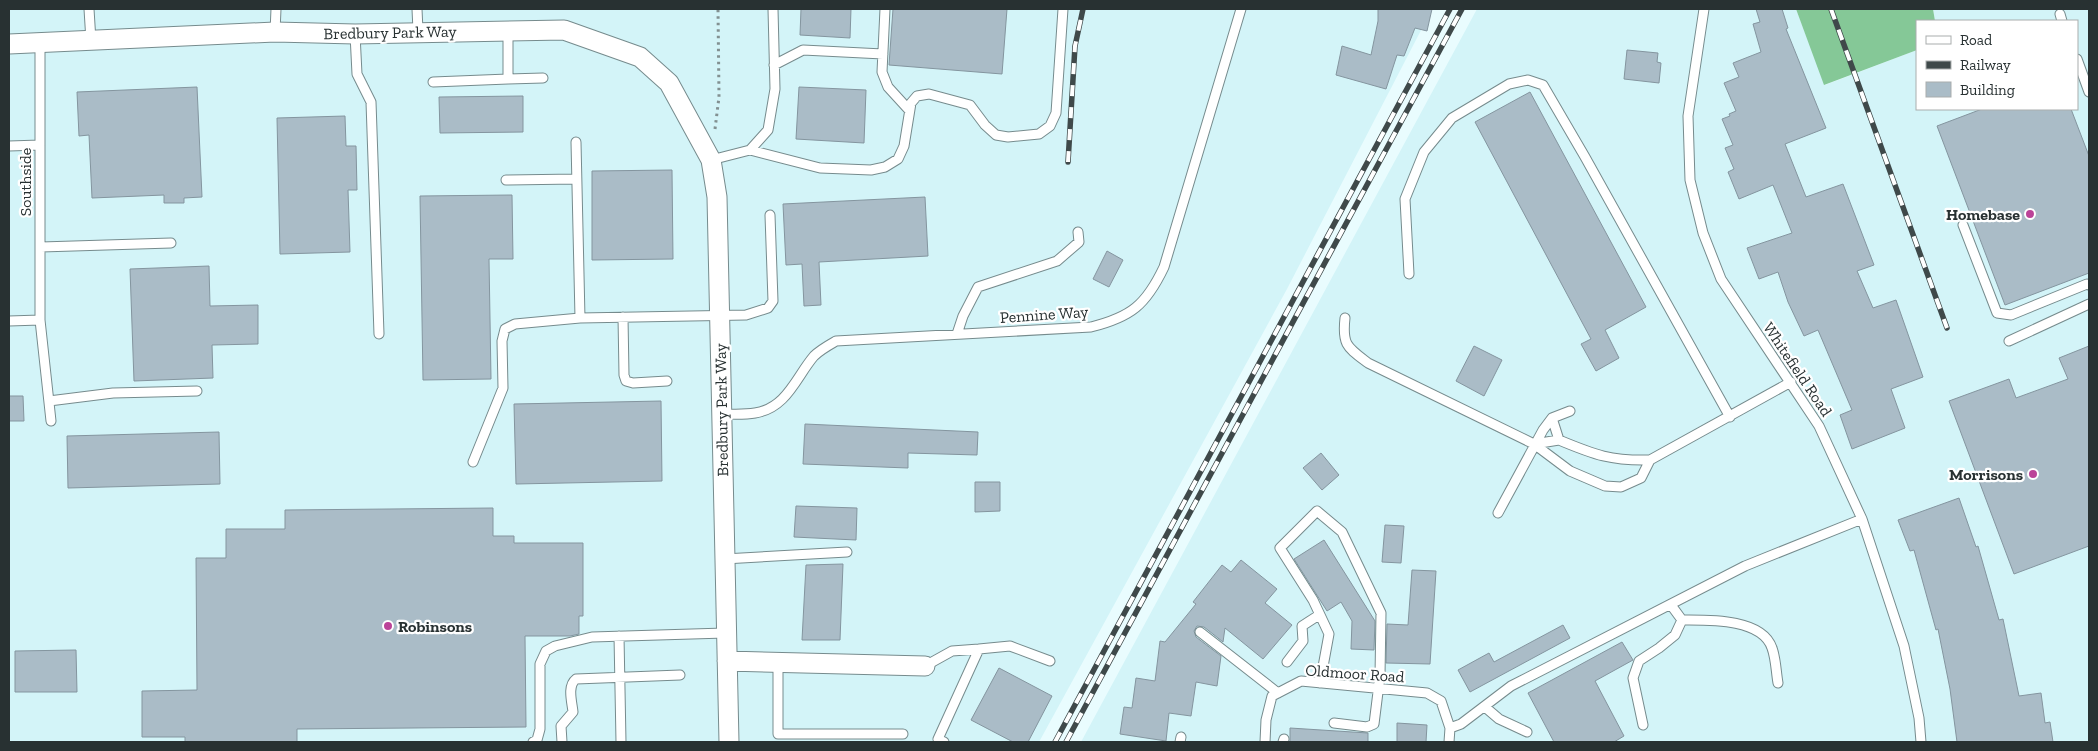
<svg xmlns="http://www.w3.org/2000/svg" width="2098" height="751" font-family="'Zilla Slab',serif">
<rect width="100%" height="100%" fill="#e9fcfe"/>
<path fill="#d3f4f8" d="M9 9H1432L1287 289 1039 742H9Z
M1477 9H1796L1825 85 1917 50V109H2077V21H1935L1933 9H2089V742H1081Z"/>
<path fill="#85c897" d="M1796 9H1933L1935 21H1917V50L1824 85Z"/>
<path fill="#aabcc7" stroke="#84959f" d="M801 9H851L850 38 800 35Z
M893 9H1007L1002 74 889 65Z
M1378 9H1432L1427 31 1415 28 1404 56 1397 55 1386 89 1336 75 1342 46 1371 55 1378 21Z
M1756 9H1782L1788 28 1786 29 1826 128 1785 144 1806 197 1843 184 1874 265 1857 271 1873 308 1896 300 1923 377 1891 389 1905 428 1852 449 1840 415 1852 410 1818 330 1804 336 1788 302 1778 272 1759 279 1747 248 1792 233 1773 185 1739 199 1728 172 1734 169 1725 148 1733 145 1722 119 1730 116 1729 114 1736 111 1724 83 1739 77 1733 63 1761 52 1753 24 1760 22Z
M1627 50 1658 53 1657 62 1661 63 1659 83 1624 79Z
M197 87 202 197 184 198V203H164V195L92 198 89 135 79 136 77 92Z
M799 87 866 90 864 143 796 139Z
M1530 92 1646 307 1605 330 1619 358 1596 371 1581 344 1591 339 1475 122Z
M523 96V132L440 133 439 97Z
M1982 109H2071L2089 156V273L2005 305 1937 126Z
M345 116 346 146H356L357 190H348L350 252 280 254 277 118Z
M672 170 673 259 592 260V171Z
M512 195 513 259H489L491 379 423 380 420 196Z
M925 197 928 256 819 262 821 305 804 306 802 264 786 265 783 204Z
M1107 251 1123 260 1109 287 1093 279Z
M209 266 210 306 258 305V344L212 345 213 378 134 381 130 269Z
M1474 346 1502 360 1484 396 1456 381Z
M2089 346V546L2014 574 1949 401 2009 379 2016 398 2068 379 2059 358Z
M9 396H23L24 421H9Z
M661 401 662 481 516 484 514 404Z
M805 424 978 432 977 455 908 453V468L803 464Z
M219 432 220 484 68 488 67 436Z
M1321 453 1339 475 1322 490 1303 468Z
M975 482H1000V511L975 512Z
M1959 498 1976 547 1978 546 1999 620 2003 619 2019 696 2041 693 2045 723 2050 722 2053 742H1957L1950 689 1938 629 1936 630 1914 550 1910 551 1898 520Z
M796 506 857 508 856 540 794 537Z
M493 508V536H514V543H583V616H579V634L570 636H525L526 727 297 729V742H185V737H142V691L197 690 196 558H226V529H285V510Z
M1385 525 1404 526 1401 563 1382 562Z
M1324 540 1375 621 1374 650 1351 649 1352 621 1341 602 1327 611 1294 559Z
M1241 560 1277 589 1265 603 1292 625 1263 659 1225 628 1223 642 1204 627 1197 626 1194 631 1196 637 1221 656 1217 686 1196 682 1191 716 1169 713 1166 741 1120 734 1124 707 1132 708 1136 678 1155 681 1160 641 1165 642 1196 604 1193 602 1222 565 1231 572Z
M843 564 840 640H802L806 565Z
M1412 570 1436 571 1430 664 1386 663 1387 624 1408 625Z
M1563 625 1570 638 1470 692 1458 670 1489 653 1494 662Z
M1622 642 1633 660 1595 681 1624 736 1614 742H1554L1528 693Z
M76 650 77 692H15V651Z
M999 668 1052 696 1028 742H1013L971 720Z
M1397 723 1427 725 1426 742H1397Z
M1290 728 1368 733V742H1290Z"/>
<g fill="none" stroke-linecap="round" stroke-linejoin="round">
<defs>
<path id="service" d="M89 9 91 41
M417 9 418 31
M885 9 882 72 888 87 909 110
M1704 9 1688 116 1690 180 1703 233 1721 279 1819 426 1862 519 1904 646 1919 718 1921 742
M2060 14 2062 21
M275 32 276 9
M355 34 357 74 371 102 379 334
M40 44V320L51 421
M2077 59 2089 92
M774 65 803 50 883 54
M508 79 543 78
M433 82 508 79V31
M576 142 580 318
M9 146 40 145
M750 150 820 168 871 170 885 167 898 159 904 146 911 103 917 96 929 94 970 105 985 125 996 135 1008 137 1039 134 1050 126 1056 113 1063 9
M711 160 750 150 768 130 775 89 773 9
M506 180 576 179
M1963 225 1997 313 2011 315 2087 284 2089 285
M41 247 171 243
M1409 274 1405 199 1424 152 1452 118 1509 84 1528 80 1543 85 1585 157 1730 417
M623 317 624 375 626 381 633 383 667 381
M1345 318C1342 345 1347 347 1368 363L1534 444 1570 471 1605 486 1621 487 1641 478 1650 460 1791 382
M9 321 40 320
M957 334 963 316 978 287 1057 261 1079 242 1078 232
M2009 341 2089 304
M49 401 113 393 197 391
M720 414C732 414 744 415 755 413 787 408 796 377 814 356 820 350 829 345 836 341L1091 327C1131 317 1146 305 1164 267L1241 9
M1552 418 1559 440C1595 455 1611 461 1650 460
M1534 444 1559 440
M473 462 503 388 502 341 505 329 515 324 580 318 746 315 768 308 773 301 770 215
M1498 513 1543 430 1552 418 1570 411
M724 559 847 552
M1671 605 1682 620C1708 620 1762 618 1772 648 1776 659 1776 672 1778 683
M1200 632 1278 693
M619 636 621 742
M778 662V734H903
M1287 662 1303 641 1302 626 1319 615
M925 666 952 651 979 649
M1320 683 1329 634 1313 600 1280 548 1317 511 1342 532 1381 613 1380 676 1374 724 1367 727 1334 723
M1485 707 1499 719 1527 732
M1643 725 1633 678 1639 661 1659 648 1675 635 1682 620
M1450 728 1461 724 1511 686 1745 566 1862 519
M533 742 537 740 540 729V664L546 651 555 646 592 637 725 633
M562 742 561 726 573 712C572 702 567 686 576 679L680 675
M944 742 938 739 979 649 1010 646 1050 661
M1180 742 1181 737
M1265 742 1266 720 1272 696 1301 681 1427 693 1441 701 1450 728 1449 742
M1283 742 1284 739"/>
<path id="minor" d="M9 44 275 32 355 34 564 30 640 57 669 83 711 160 717 197 729 742
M727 661 925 666"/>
</defs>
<use href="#service" stroke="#768b8d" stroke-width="11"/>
<use href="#minor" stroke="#768b8d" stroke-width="21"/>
<path stroke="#829091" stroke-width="3" stroke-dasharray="2.5 4" stroke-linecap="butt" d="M715 129 719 97 718 9"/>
<use href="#service" stroke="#fff" stroke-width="9"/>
<use href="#minor" stroke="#fff" stroke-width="19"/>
<defs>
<path id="rail" d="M1831 9 1947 328
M1068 162 1075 46 1083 9
M1055 742 1450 9
M1066 742 1462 9"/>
</defs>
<use href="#rail" stroke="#3f494a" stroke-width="5.5"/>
<use href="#rail" stroke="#fff" stroke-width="4" stroke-dasharray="11" stroke-linecap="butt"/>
</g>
<g fill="#bb4398" stroke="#fff" stroke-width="2">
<circle cx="2030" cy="214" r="5"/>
<circle cx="2033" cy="474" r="5"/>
<circle cx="388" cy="626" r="5"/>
</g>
<g text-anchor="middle" stroke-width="4.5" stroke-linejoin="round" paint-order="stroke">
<g font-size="16" fill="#283132" stroke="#fff">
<text transform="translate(390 32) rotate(-1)" y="6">Bredbury Park Way</text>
<text transform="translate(25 182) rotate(-90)" y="6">Southside</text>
<text transform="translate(1044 314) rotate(-4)" y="6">Pennine Way</text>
<text transform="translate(1798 369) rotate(56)" y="6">Whitefield Road</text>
<text transform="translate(721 410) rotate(-91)" y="6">Bredbury Park Way</text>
<text transform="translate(1355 673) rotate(4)" y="6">Oldmoor Road</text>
</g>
<g font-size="16" font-weight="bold" fill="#283132" stroke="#fff" text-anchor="end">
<text x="2020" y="220">Homebase</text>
<text x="2023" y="480">Morrisons</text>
<text x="398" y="632" text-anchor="start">Robinsons</text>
</g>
</g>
<rect width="2098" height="751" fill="none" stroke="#283132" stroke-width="20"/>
<rect x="1916" y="20" width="162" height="90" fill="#ffffff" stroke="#a9adad"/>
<rect x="1926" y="36" width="25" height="8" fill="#ffffff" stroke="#a9adad"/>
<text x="1960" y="45" font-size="15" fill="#283132">Road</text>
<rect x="1926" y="61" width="25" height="8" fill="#3f494a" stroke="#a9adad"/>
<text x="1960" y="70" font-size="15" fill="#283132">Railway</text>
<rect x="1926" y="82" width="25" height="15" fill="#aabcc7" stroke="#a9adad"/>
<text x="1960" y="95" font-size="15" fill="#283132">Building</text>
</svg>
